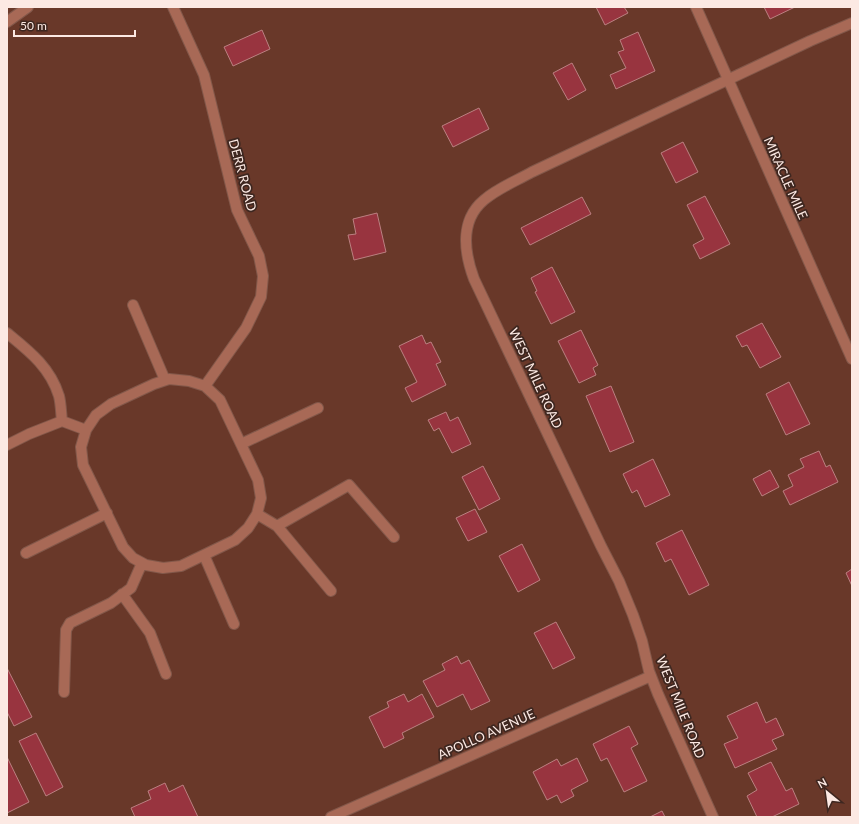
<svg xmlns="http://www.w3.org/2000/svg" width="859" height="824" font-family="Lato,sans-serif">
<rect width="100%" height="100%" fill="#693829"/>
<path fill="#98343f" stroke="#bb8081" d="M596 7H624L628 13 605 25Z
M764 7H795L770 19Z
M262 30 270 49 233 66 224 47Z
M638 32 655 71 616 89 610 75 626 68 618 52 624 50 620 40Z
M572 63 586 90 568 100 553 73Z
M479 108 489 129 453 147 442 126Z
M683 142 698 172 676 183 661 153Z
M705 196 730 244 700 259 693 245 704 239 687 205Z
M582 197 591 214 530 245 521 228Z
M377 213 386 252 354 260 348 235 356 234 353 219Z
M552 267 575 312 551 324 535 292 537 291 531 278Z
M762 323 781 357 760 368 747 345 742 347 736 336Z
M581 330 598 365 593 368 596 375 579 383 558 341Z
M422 335 426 344 431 342 441 362 436 364 446 385 412 402 405 388 417 382 399 346Z
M789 382 810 424 786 435 766 394Z
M611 386 634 442 610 452 586 396Z
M446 412 450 421 458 417 471 444 452 453 439 428 434 431 428 420Z
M819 451 826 467 830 465 838 482 790 505 783 491 793 486 788 475 804 467 800 459Z
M653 459 670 495 645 507 637 490 632 493 623 474Z
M483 466 500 499 479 510 462 477Z
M770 470 779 487 762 496 753 479Z
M475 509 487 532 468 541 456 518Z
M682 530 709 585 689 595 671 559 665 562 656 543Z
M522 544 540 580 518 592 499 556Z
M852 569V586L846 573Z
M556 622 575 658 553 669 534 633Z
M457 656 461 664 469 660 490 701 471 710 463 694 437 707 423 681 445 670 442 664Z
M7 668 32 717 14 726 7 712Z
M404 694 408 702 422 694 434 717 402 733 404 738 384 748 369 717 389 707 387 702Z
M757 702 766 723 776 718 784 735 772 740 777 749 735 768 724 744 738 738 727 716Z
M629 726 638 744 631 748 647 781 624 792 607 758 601 761 593 744Z
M36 733 63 787 46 796 19 741Z
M7 757 29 802 7 813Z
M577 758 588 781 571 790 574 796 561 803 557 795 547 800 533 772 557 759 561 766Z
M771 762 786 791 792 788 799 804 772 817H757L747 796 757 790 748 773Z
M165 783 169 792 183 785 198 817H135L131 808 151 799 148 791Z
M662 811 665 817H650Z"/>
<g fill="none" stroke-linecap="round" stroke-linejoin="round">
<defs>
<path id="minor" d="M173 7 204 75 237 210 259 256 263 276 261 297 246 328 205 386
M696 7 852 359
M133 305 165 380
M7 333C29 351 50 367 59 396 61 404 61 413 62 421L86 430
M169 379 189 381 205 386 220 400 258 480 261 498 257 514 248 528 235 540 181 566 163 568 146 565 133 558 123 547 83 465 81 447 86 430 96 415 111 404 154 384Z
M241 444 318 408
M7 445 29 434 62 421
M257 514 277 526 349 485 394 537
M277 526 331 591
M26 553 107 513
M204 555 234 624
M122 594 150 633 166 674
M64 692 66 630 70 623 111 603 131 588 142 563
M331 817 651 676
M713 817 658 694 649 671 642 641 633 615 619 581 601 546 474 279C464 252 460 220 484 200 498 188 516 181 532 172L810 41 852 23"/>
<path id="tertiary" d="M7 22 28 7"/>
</defs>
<use href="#minor" stroke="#83584a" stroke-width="12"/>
<use href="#tertiary" stroke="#83584a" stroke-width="12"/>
<use href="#minor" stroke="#a86956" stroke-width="10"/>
<use href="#tertiary" stroke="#a86956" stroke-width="10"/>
</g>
<g text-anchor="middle" stroke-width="3.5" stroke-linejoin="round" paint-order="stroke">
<g font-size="13" fill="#fce9e3" stroke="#3e2720">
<text transform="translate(243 175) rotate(75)" y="5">DERR ROAD</text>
<text transform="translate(786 178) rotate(66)" y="5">MIRACLE MILE</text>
<text transform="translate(536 378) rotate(65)" y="5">WEST MILE ROAD</text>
<text transform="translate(681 707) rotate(68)" y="5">WEST MILE ROAD</text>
<text transform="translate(486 734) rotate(-24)" y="5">APOLLO AVENUE</text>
</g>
</g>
<rect width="859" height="824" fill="none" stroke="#fce9e3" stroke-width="16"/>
<g transform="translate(827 792) rotate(331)" stroke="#3e2720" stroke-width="3" paint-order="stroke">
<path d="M0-3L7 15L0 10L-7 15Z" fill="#fce9e3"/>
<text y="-6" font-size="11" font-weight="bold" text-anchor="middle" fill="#fce9e3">N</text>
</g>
<path d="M14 30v6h121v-6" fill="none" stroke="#fce9e3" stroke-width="2"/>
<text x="20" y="30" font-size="12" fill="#fce9e3" stroke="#3e2720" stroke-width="3" paint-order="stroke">50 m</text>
</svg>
